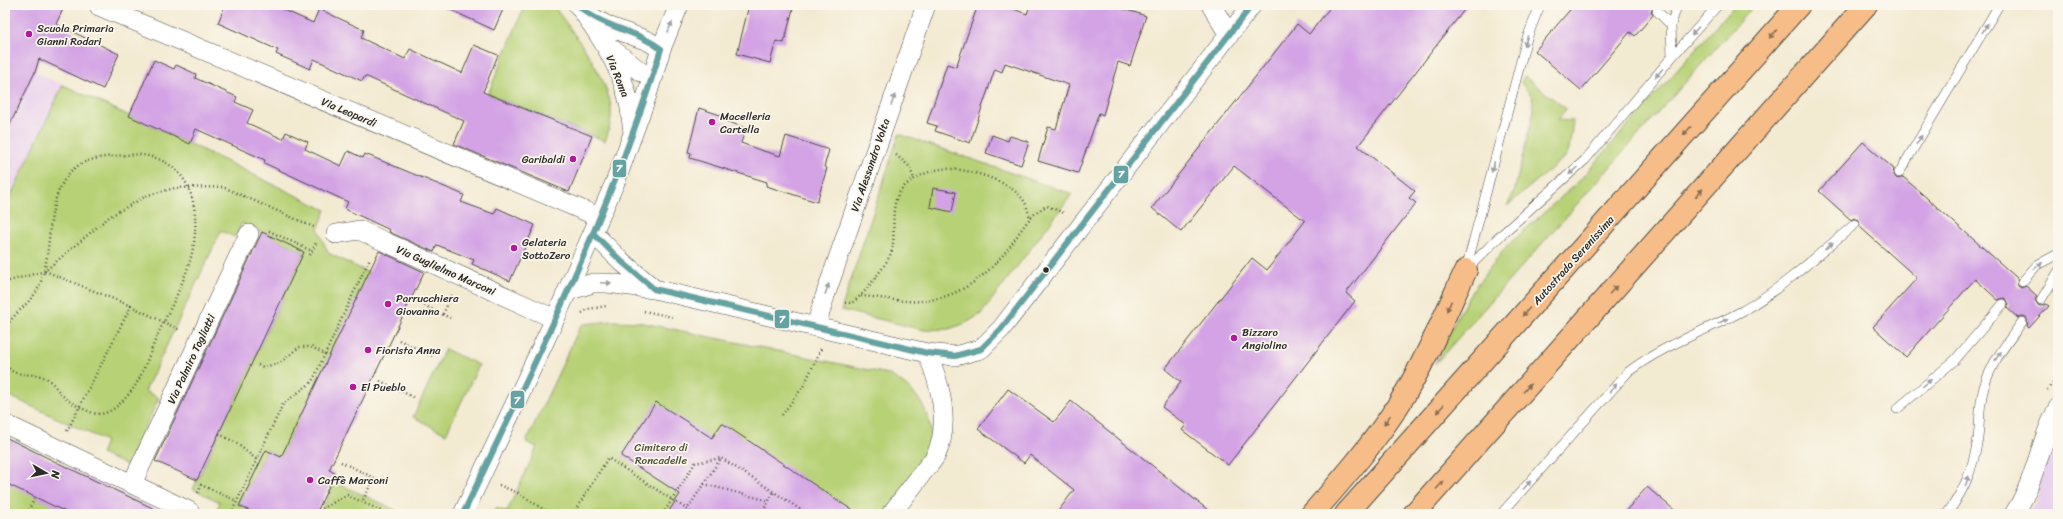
<svg xmlns="http://www.w3.org/2000/svg" width="2063" height="519" font-family="Sriracha,sans-serif">
<rect width="100%" height="100%" fill="#fbf7ec"/>
<filter id="ink" filterUnits="userSpaceOnUse"><feTurbulence type="fractalNoise" baseFrequency=".025" numOctaves="2"/><feDisplacementMap in="SourceGraphic" scale="8" xChannelSelector="R" yChannelSelector="G"/><feConvolveMatrix kernelMatrix="1 2 1 2 8 2 1 2 1" color-interpolation-filters="sRGB"/></filter>
<filter id="wash" filterUnits="userSpaceOnUse"><feTurbulence type="fractalNoise" baseFrequency=".012" numOctaves="4" result="noise"/><feDisplacementMap in="SourceGraphic" scale="16" xChannelSelector="R" yChannelSelector="G"/><feGaussianBlur stdDeviation="0.9" result="paint"/><feColorMatrix in="noise" values="0 0 0 0 0 0 0 0 0 0 0 0 0 0 0 0 0 1.4 0 .05"/><feComposite in="paint" operator="in"/></filter>
<g filter="url(#wash)">
<rect width="100%" height="100%" fill="#f3ead2"/>
<path fill="#e9d2ed" d="M5 5H65L35 72 63 85 5 208Z
M2058 429V514H2027L2036 504 2048 450Z"/>
<path fill="#b7d176" stroke="#717e50" d="M525 5H553C573 33 602 68 610 102 613 115 610 129 605 141L488 94Z
M1735 5H1754L1435 364 1457 317 1472 291 1507 246 1578 182Z
M1524 76 1566 109 1558 120 1573 121 1569 149 1566 156 1507 206 1514 192 1534 110 1532 96 1521 83Z
M63 85 190 144 326 210 318 229 328 253 369 273 281 457 266 450 239 505 255 514H215L220 502 193 489 304 252 242 223 235 237 221 231 145 391 159 398 127 465 101 454 106 441 5 394V208Z
M899 134 1072 194 981 314 966 323 949 329 924 330 841 310Z
M612 321 639 322 888 374C913 388 930 406 931 436 931 442 930 452 927 457 918 474 897 498 885 514H493L496 508 507 512 537 447 526 442 580 327 584 324Z
M445 349 479 365 446 434 413 417Z
M5 482 71 514H5Z
M335 482 404 514H320Z"/>
<g id="blocks">
<path fill="#d3a3e5" d="M5 5H65L56 24 119 54 103 89 39 59 35 72 5 135Z
M225 5H273L313 23 319 9 364 30 361 38 405 59 410 49 462 73 474 45 498 55 483 92 592 136 569 192 454 144 464 121 365 76 362 81 314 59 310 69 276 54 278 50 218 23Z
M440 5H505L494 30Z
M749 5H794L784 43 776 41 770 63 737 54Z
M978 5H1002L1027 14 1030 5H1112L1146 16 1130 66 1118 62 1103 115 1099 113 1078 173 1038 161 1048 127 1056 129 1069 85 1005 63 1002 72 995 69 970 143 935 131 937 126 927 123 947 64 956 67Z
M1332 5H1468L1358 146 1415 191 1409 198 1416 203 1346 293 1355 301 1228 465 1182 430 1186 425 1162 407 1181 382 1165 369 1252 258 1267 270 1305 221 1234 166 1181 232 1152 208 1297 24 1309 34Z
M1574 5H1661L1653 7 1651 12 1653 15 1635 36 1630 32 1581 90 1535 51Z
M154 60 174 69 176 65 196 74 195 78 237 97 235 102 253 110 247 123 283 139 286 132 308 142 305 149 341 166 348 151 363 158 365 154 464 195 461 202 494 214 497 208 535 225 510 281 472 264 474 260 437 245 434 252 389 232 390 230 345 209 348 202 264 163 265 160 196 129 190 144 129 116Z
M699 108 723 116 722 120 746 128 741 143 760 150 780 156 786 136 829 150 824 167 827 168 817 202 766 186 767 182 690 158 691 153 688 152Z
M992 135 1008 141 1010 136 1029 142 1021 165 986 153Z
M1863 142 1894 169 1893 173 1896 178 1899 179 1903 177 2017 278 2018 286 2021 288 2026 286 2037 296 2035 300 2038 305 2041 306 2046 304 2049 306 2029 328 2027 326 2028 322 2026 317 2022 316 2018 318 2007 308 2009 305 2007 300 2004 298 1998 300 1975 279 1906 357 1873 327 1917 278 1860 227 1859 220 1854 218 1851 220 1819 191Z
M933 188 956 192 952 212 930 207Z
M262 232 304 252 197 480 155 461Z
M379 251 424 272 329 470 335 473 316 514H257L239 506 266 450 281 457Z
M1008 389 1054 422 1071 401 1213 514H1056L1074 490 1030 455 1024 463 978 429Z
M656 402 712 438 722 423 858 514H667L680 494 621 456Z
M5 437 54 461 165 514H70L35 497 5 483Z
M1647 487 1679 514H1623Z"/>
</g>
</g>
<g filter="url(#ink)">
<use href="#blocks" fill-opacity="0" stroke="#494844" stroke-width="1"/>
<g fill="none" stroke-linecap="round" stroke-linejoin="round">
<defs>
<path id="lane" d="M1657 11 1671 25
M1672 57 1718 5
M1899 173 1999 5
M1466 269 1527 38 1540 5
M1466 270 1501 235 1585 160 1672 57 1671 25 1677 6
M2022 282 2037 265 2058 254
M2041 300 2058 272
M1897 409 1955 360 2003 304
M1501 514 1628 372C1663 345 1706 331 1744 310 1785 286 1819 254 1855 224
M1947 514C1965 489 1973 469 1978 438 1980 424 1979 410 1982 396 1987 367 2006 345 2022 322"/>
<path id="street" d="M578 5C598 32 618 62 627 95 631 107 631 120 633 132
M1211 5 1229 35
M99 6 599 217
M586 14 610 27 648 41 661 49
M607 45 641 72 654 76
M593 233 621 261 654 289
M336 234 359 230 555 319
M568 291 593 283H607L654 289 927 353 955 356 981 349 1001 329 1252 5
M816 326 825 296 926 5
M5 424 189 511
M132 484 249 234
M463 514 555 319 616 180 647 95 661 49 679 5
M891 514C902 500 913 486 923 472 927 467 933 461 936 455 951 424 940 382 927 353
M2014 514C2036 481 2039 442 2058 408"/>
<path id="highway" d="M1312 514C1343 479 1374 443 1399 404 1425 362 1445 315 1466 270
M1346 514 1799 5
M1414 514 1866 5"/>
</defs>
<use href="#lane" stroke="#494844" stroke-width="10"/>
<use href="#street" stroke="#494844" stroke-width="20"/>
<use href="#highway" stroke="#494844" stroke-width="24"/>
<path stroke="#494844" stroke-width="2.5" stroke-dasharray="1 3" stroke-linecap="butt" d="M896 155 909 166 914 179
M269 231 312 251
M310 255 317 241
M45 271 131 306
M5 282 45 271 109 217 148 195 175 188 223 187 316 228
M861 296C879 297 905 303 922 301 959 298 989 275 1010 246 1021 231 1030 213 1047 206L1064 213
M417 302 450 318
M845 303C845 303 850 303 851 303 861 299 887 264 891 253 897 235 889 210 899 193 906 181 927 171 941 169 964 167 1011 180 1024 201 1027 205 1028 212 1030 218
M644 311 672 317
M582 313 588 309 607 306
M443 314 452 295
M5 329C14 311 33 303 40 284 54 249 44 208 67 176 81 157 105 157 126 155 143 153 158 157 171 166 200 187 199 233 189 264 181 289 168 313 157 336 150 352 143 375 133 389 125 399 113 414 98 414 89 413 68 402 62 395 57 390 53 382 46 378 36 373 21 376 12 371 10 370 7 366 5 364
M399 340 432 356
M258 365 263 367 280 363 299 347H311L329 356
M380 381 413 397
M2047 390 2058 376
M782 415 804 385 821 349
M67 431 131 306 180 330
M219 434 235 442 257 460
M341 462 374 478 362 502
M704 484 769 501
M499 485 518 493 551 514
M198 493 201 485 237 501
M763 511 774 492 807 514
M27 514 35 497
M231 514 283 404 312 382 370 258
M318 514V511L347 495 388 514
M573 514 608 458 694 514
M663 514 695 463 720 458
M684 514 721 458 774 492"/>
<use href="#lane" stroke="#fff" stroke-width="9"/>
<use href="#street" stroke="#fff" stroke-width="19"/>
<use href="#highway" stroke="#f7bd88" stroke-width="22"/>
<defs>
<path id="bus-1" d="M578 5C601 28 635 29 661 49
M593 233 621 261 654 289 927 353 955 356 981 349 1001 329 1252 5
M463 514C535 362 612 210 661 49"/>
</defs>
<use href="#bus-1" stroke="#fbf7ec" stroke-width="9"/>
<use href="#bus-1" stroke="#65a2a3" stroke-width="6"/>
</g>
<defs><path id="oneway-solid" d="M-6-.8H1V-3.2L6.5 0L1 3.2V.8H-6Z"/></defs>
<g fill="#a0a0a0">
<use href="#oneway-solid" transform="translate(670 27) rotate(-68)"/>
<use href="#oneway-solid" transform="translate(1985 28) rotate(-59)"/>
<use href="#oneway-solid" transform="translate(1695 31) rotate(131)"/>
<use href="#oneway-solid" transform="translate(1526 41) rotate(107)"/>
<use href="#oneway-solid" transform="translate(1659 73) rotate(130)"/>
<use href="#oneway-solid" transform="translate(893 100) rotate(-71)"/>
<use href="#oneway-solid" transform="translate(1919 140) rotate(-59)"/>
<use href="#oneway-solid" transform="translate(1493 167) rotate(105)"/>
<use href="#oneway-solid" transform="translate(1573 171) rotate(138)"/>
<use href="#oneway-solid" transform="translate(1829 246) rotate(-40)"/>
<use href="#oneway-solid" transform="translate(2038 266) rotate(-37)"/>
<use href="#oneway-solid" transform="translate(606 283) rotate(2)"/>
<use href="#oneway-solid" transform="translate(827 289) rotate(-71)"/>
<use href="#oneway-solid" transform="translate(1723 321) rotate(-28)"/>
<use href="#oneway-solid" transform="translate(1998 356) rotate(-55)"/>
<use href="#oneway-solid" transform="translate(1927 383) rotate(-40)"/>
<use href="#oneway-solid" transform="translate(1613 388) rotate(-48)"/>
<use href="#oneway-solid" transform="translate(1967 481) rotate(-70)"/>
<use href="#oneway-solid" transform="translate(1527 485) rotate(-48)"/>
</g>
<g fill="#876d55">
<use href="#oneway-solid" transform="translate(1773 34) rotate(132)"/>
<use href="#oneway-solid" transform="translate(1687 131) rotate(132)"/>
<use href="#oneway-solid" transform="translate(1699 193) rotate(-48)"/>
<use href="#oneway-solid" transform="translate(1613 290) rotate(-48)"/>
<use href="#oneway-solid" transform="translate(1449 306) rotate(115)"/>
<use href="#oneway-solid" transform="translate(1526 312) rotate(132)"/>
<use href="#oneway-solid" transform="translate(1527 388) rotate(-48)"/>
<use href="#oneway-solid" transform="translate(1440 409) rotate(132)"/>
<use href="#oneway-solid" transform="translate(1387 420) rotate(125)"/>
<use href="#oneway-solid" transform="translate(1440 485) rotate(-48)"/>
</g>
</g>
<g fill="#b5179e" stroke="#fbf7ec" stroke-width="1.5">
<circle cx="29" cy="34" r="4"/>
<circle cx="712" cy="122" r="4"/>
<circle cx="573" cy="159" r="4"/>
<circle cx="514" cy="248" r="4"/>
<circle cx="388" cy="304" r="4"/>
<circle cx="1234" cy="338" r="4"/>
<circle cx="368" cy="350" r="4"/>
<circle cx="353" cy="387" r="4"/>
<circle cx="310" cy="480" r="4"/>
</g>
<circle fill="#2b2b2b" stroke="#fbf7ec" stroke-width="1.5" cx="1046" cy="270" r="3.5"/>
<g text-anchor="middle" stroke-width="3.5" stroke-linejoin="round" paint-order="stroke">
<g font-size="11" fill="#2b2b2b" stroke="#fbf7ec" text-anchor="start">
<text x="37" y="32">Scuola Primaria<tspan x="37" dy="13">Gianni Rodari</tspan></text>
<text x="720" y="120">Macelleria<tspan x="720" dy="13">Cartella</tspan></text>
<text x="565" y="163" text-anchor="end">Garibaldi</text>
<text x="522" y="246">Gelateria<tspan x="522" dy="13">SottoZero</tspan></text>
<text x="396" y="302">Parrucchiera<tspan x="396" dy="13">Giovanna</tspan></text>
<text x="1242" y="336">Bizzaro<tspan x="1242" dy="13">Angiolino</tspan></text>
<text x="376" y="354">Fiorista Anna</text>
<text x="361" y="391">El Pueblo</text>
<text x="318" y="484">Caffè Marconi</text>
</g>
<g font-size="11" fill="#2b2b2b" stroke="#fbf7ec">
<text transform="translate(618 76) rotate(68)" y="4">Via Roma</text>
<text transform="translate(349 112) rotate(23)" y="4">Via Leopardi</text>
<text transform="translate(870 165) rotate(-71)" y="4">Via Alessandro Volta</text>
<text transform="translate(1573 260) rotate(-48)" y="4">Autostrada Serenissima</text>
<text transform="translate(446 270) rotate(24)" y="4">Via Guglielmo Marconi</text>
<text transform="translate(191 359) rotate(-65)" y="4">Via Palmiro Togliatti</text>
</g>
<g font-size="11" fill="#4e543e" stroke="#fbf7ec">
<text x="661" y="451">Cimitero di<tspan x="661" dy="13">Roncadelle</tspan></text>
</g>
</g>
<g stroke="#fbf7ec" stroke-width="1.5">
<rect x="612" y="159" width="15" height="19" rx="4" fill="#65a2a3"/>
<rect x="1113" y="165" width="16" height="19" rx="4" fill="#65a2a3"/>
<rect x="774" y="309" width="16" height="20" rx="4" fill="#65a2a3"/>
<rect x="510" y="390" width="15" height="19" rx="4" fill="#65a2a3"/>
</g>
<g font-size="11" text-anchor="middle" font-weight="bold" fill="#fff">
<text x="619" y="172">7</text>
<text x="1121" y="178">7</text>
<text x="782" y="323">7</text>
<text x="517" y="404">7</text>
</g>
<rect width="2063" height="519" fill="none" stroke="#fbf7ec" stroke-width="20"/>
<g transform="translate(46 473) rotate(99)" stroke="#fbf7ec" stroke-width="3" paint-order="stroke">
<path d="M0-3L7 15L0 10L-7 15Z" fill="#2b2b2b"/>
<text y="-6" font-size="11" font-weight="bold" text-anchor="middle" fill="#2b2b2b">N</text>
</g>
</svg>
